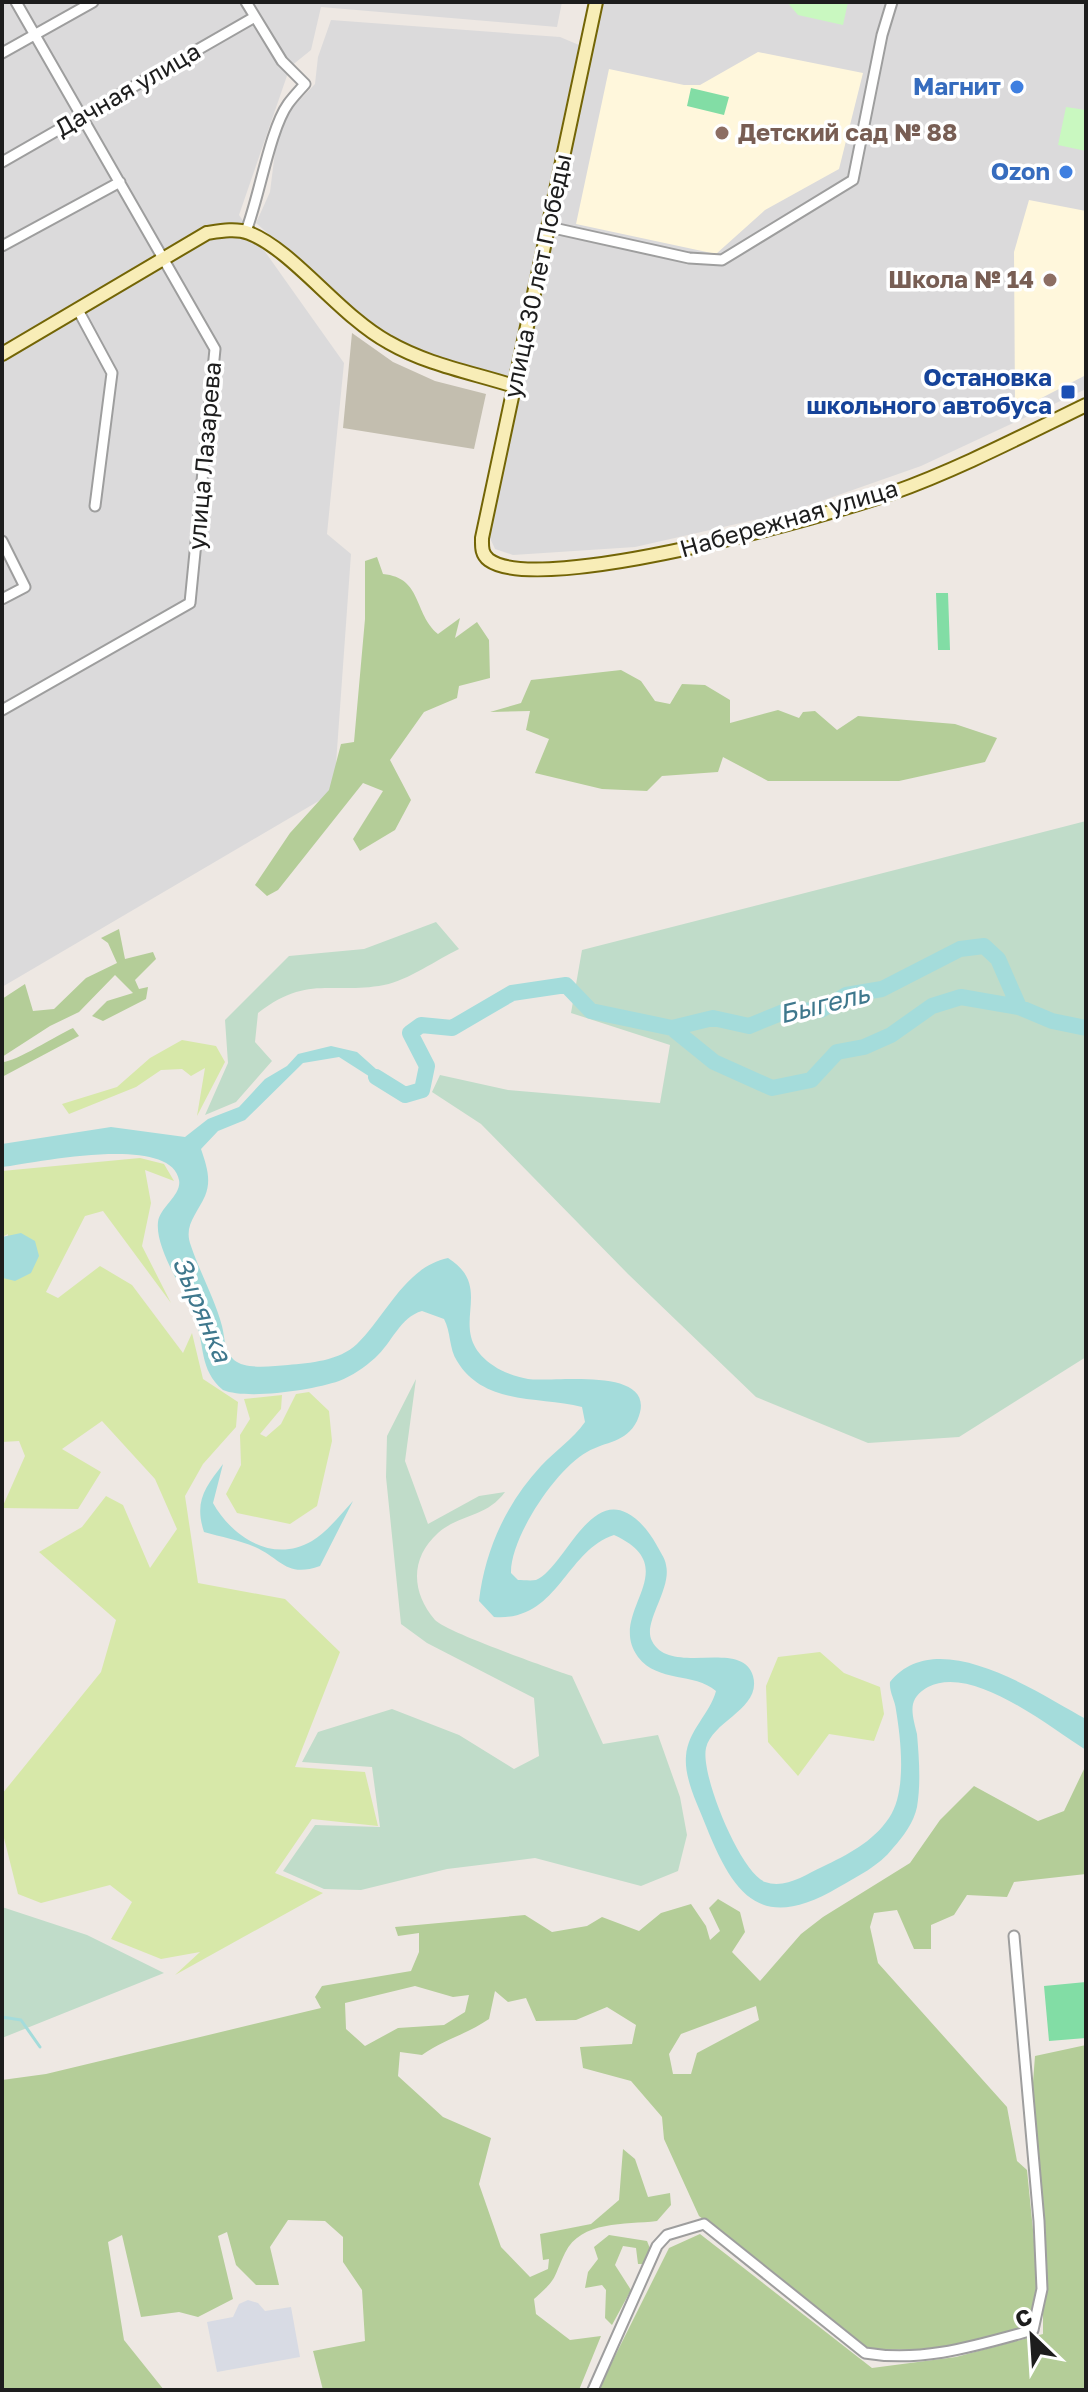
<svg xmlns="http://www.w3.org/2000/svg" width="1088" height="2392" font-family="'Golos Text',sans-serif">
<rect width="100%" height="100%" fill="#eee8e3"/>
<path fill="#dbdadb" d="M2 2H562L557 27 321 7 311 50 290 67 239 215 344 363 327 534 351 554 334 792 2 987Z
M601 2H1086V389L921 466 790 512 635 547 513 555 495 549 490 538 491 528 525 359 539 314 540 290Z
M331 20 560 37 579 45 508 377 445 363 399 342 367 321 256 223 270 192 276 144 289 111 315 84 318 57Z"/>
<path fill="#fff7dc" d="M758 52 863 73 839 169 765 210 716 254 576 224 609 69 684 85H700Z
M1029 200 1086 211V375L1024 407 1015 404 1014 252Z"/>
<path fill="#c3beaf" d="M352 333 393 362 435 381 486 394 474 449 343 428Z"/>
<path fill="#d7e8a9" d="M182 1040 216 1046 225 1062 197 1116 205 1068 191 1076 182 1069 161 1070 136 1087 69 1114 62 1104 117 1087 150 1058Z
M140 1158 164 1164 174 1181 145 1170 151 1203 142 1246 171 1303 103 1211 85 1216 46 1292 58 1298 100 1266 132 1285 183 1353 192 1333 203 1379 238 1402 236 1427 203 1464 185 1496 198 1583 285 1599 340 1652 295 1767 365 1772 378 1826 312 1819 275 1873 323 1893 175 1975 200 1952 161 1959 111 1939 132 1902 110 1885 41 1903 18 1894 2 1830V1794L101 1672 116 1620 39 1552 82 1527 106 1496 123 1505 150 1568 177 1529 155 1479 102 1421 62 1449 101 1472 78 1509 2 1508 25 1456 19 1441 2 1442V1276L8 1234 2 1237V1171Z
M309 1392 329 1411 332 1441 317 1506 290 1524 237 1513 226 1494 241 1465 240 1435 250 1419 244 1399 282 1395 281 1409 260 1434 266 1437 281 1424 296 1394Z
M820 1652 844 1673 880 1687 884 1714 874 1741 829 1734 798 1776 768 1742 766 1686 778 1657Z"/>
<path fill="#b4cd98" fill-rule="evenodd" d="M377 557 383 574C423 578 413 613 438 634L460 618 455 638 477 622 489 640 490 678 459 686 457 698 424 712 390 760 411 800 395 830 360 851 353 839 383 791 363 783 278 890 267 896 255 885 290 833 329 790 341 744 354 742 365 619V561Z
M621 670 641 681 655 701 670 704 682 684 705 685 730 700V723L778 710 799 718 803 712 815 711 837 730 858 716 955 724 997 738 985 762 899 781H768L723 757 718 772 662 776 647 791 602 789 535 773 549 739 526 730 530 711 490 712 521 703 531 680Z
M119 929 125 959 153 952 156 959 135 980 139 989 148 987 146 999 103 1021 92 1016 107 1001 133 993 115 975 79 1012 50 1026 2 1057V999L25 984 33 1011 54 1009 86 978 117 963 108 943 101 938Z
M73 1028 79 1036 2 1077V1062C14 1063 57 1035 73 1028Z
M1085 1767 1086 1874 1014 1882 1007 1897 967 1895 954 1915 931 1925V1949H914L897 1910 874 1913 870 1927 878 1963 1007 2107 1017 2161 1027 2170 1038 2280 1029 2325 1000 2337 935 2350 866 2349 699 2216 664 2139 662 2117 631 2081 583 2068 580 2047 632 2044 636 2025 607 2007 576 2020 536 2021 526 1998 508 2002 495 1991 489 2019C467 2034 443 2040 422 2055L400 2052 398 2076 443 2117 491 2138 479 2184 501 2247 530 2277 548 2269 549 2259 543 2260 540 2234 591 2224 619 2200 623 2149 635 2159 648 2197 670 2193 671 2205 657 2221C625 2225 581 2220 565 2253 552 2280 559 2277 534 2299L536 2314 570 2340 601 2336 579 2390H323L313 2351 365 2341 362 2290 343 2262V2237L325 2221 288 2220 270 2247 279 2285H256L236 2265 227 2232 218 2236 233 2299 198 2317 179 2312 141 2317 122 2235 108 2242 124 2340 164 2390H2V2080L46 2074 321 2008 315 1997 322 1986 411 1971 419 1952V1933L398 1936 395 1927 525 1915 552 1932 587 1926 602 1917 639 1931 661 1913 691 1904 706 1926 710 1940 720 1931 709 1908 718 1899 740 1912 745 1932 732 1952 760 1981 801 1934 823 1917 910 1863 940 1820 974 1786 1038 1821 1064 1811ZM415 1986 453 1997 469 1995 465 2012 444 2025 398 2028 365 2046 346 2029 345 2003ZM756 2006 759 2020 697 2053 691 2074H673L669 2054 681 2034Z
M1086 2045V2390H598L669 2248 700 2234 872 2368 956 2357 1043 2334V2216L1032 2095 1035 2056Z
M609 2235 647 2241 651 2251 645 2264H638L636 2248 623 2246 615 2265 631 2290 612 2325 605 2318 606 2290 602 2285 585 2288 588 2272 598 2259 594 2247Z"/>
<path fill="#c0dcc9" d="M1086 821V1357L959 1437 868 1443 756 1397 628 1274 481 1124 432 1092 440 1075 508 1090 660 1103 670 1045 571 1013 582 950Z
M436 922 459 949C436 960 409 980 384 985 331 995 308 974 258 1013L255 1042 272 1061 236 1102 205 1115 228 1063 225 1020 289 956 364 949Z
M416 1379 405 1461 428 1524 479 1496 505 1492C486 1518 459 1514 438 1533 410 1558 411 1592 435 1620 446 1632 549 1668 572 1676L603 1744 658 1735 680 1797 687 1835 678 1871 641 1886 535 1858 447 1869 361 1890 324 1889 283 1871 315 1825 380 1827 372 1767 302 1762 318 1732 392 1709 459 1735 514 1769 539 1756 534 1698 427 1643 401 1624 386 1477 387 1436Z
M2 1907 87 1935 164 1973 2 2038Z"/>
<path fill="#c9f8c0" d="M787 2H848L843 25 798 15Z
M1066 107 1086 110V151L1058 145Z"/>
<path fill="#82dda5" d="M691 88 729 97 724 115 687 106Z
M936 593H948L950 650H938Z
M1086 1982V2038L1049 2041 1044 1986Z"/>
<path fill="#d8dbe4" d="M248 2300 258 2303 265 2311 291 2307 300 2357 217 2372 207 2322 233 2317 239 2304Z"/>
<path fill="#a4dcdb" d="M331 1046 357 1052 395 1086 389 1089 339 1057 303 1063 245 1120 218 1131 201 1149C206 1164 212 1180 205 1196 197 1214 183 1226 191 1246 200 1273 215 1299 222 1326 225 1338 224 1351 234 1360 246 1370 272 1366 288 1365 310 1363 339 1361 357 1344 386 1316 405 1267 448 1258 499 1290 441 1331 494 1366 502 1372 518 1377 528 1379 552 1383 663 1364 637 1421 626 1443 606 1441 587 1452 556 1469 510 1538 511 1573L518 1580C523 1580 531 1581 536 1580 563 1569 588 1492 627 1513 639 1519 650 1533 656 1544 659 1550 665 1558 666 1565 672 1589 642 1623 652 1641 670 1677 742 1638 753 1676 762 1709 713 1720 706 1748 700 1774 740 1872 765 1882 785 1889 805 1875 822 1867 847 1855 873 1842 889 1818 907 1792 901 1740 896 1710 895 1700 889 1692 890 1682 937 1623 1038 1693 1086 1719V1750C1049 1727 973 1664 928 1687 921 1691 915 1696 913 1704 911 1713 915 1725 917 1734 919 1758 921 1783 917 1807 914 1822 903 1837 893 1848 879 1866 858 1876 839 1887 763 1932 735 1899 706 1826 698 1805 684 1779 686 1756 688 1730 710 1714 716 1691 694 1672 658 1683 638 1657 605 1612 688 1569 614 1535 565 1551 558 1622 494 1617L479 1601C485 1550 506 1504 541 1466 555 1451 573 1439 585 1422L582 1407C540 1396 484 1406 457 1361 449 1349 451 1332 444 1319L422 1311C400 1317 392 1343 375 1358 365 1367 352 1376 339 1381 313 1390 247 1400 223 1390 199 1370 205 1345 195 1318 186 1292 155 1250 158 1222 160 1207 182 1195 179 1180 171 1133 34 1163 2 1167V1144L111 1127 185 1137 208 1119 239 1107 265 1079 287 1066 298 1054Z
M21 1233 35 1241 39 1256 31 1273 15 1281 3 1278 2 1237Z
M223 1464 213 1503C232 1537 273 1564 312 1541 327 1532 341 1514 353 1501L320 1566C286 1578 282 1559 255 1547 239 1540 221 1537 204 1532 194 1501 205 1488 223 1464Z"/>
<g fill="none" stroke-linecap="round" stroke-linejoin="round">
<path stroke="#a4dcdb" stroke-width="3" d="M2 2017 21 2020 40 2047"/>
<path stroke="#a4dcdb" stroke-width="16" d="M672 1028 714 1062 772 1088 811 1080 837 1052 864 1047 891 1035 932 1006 961 997 1019 1007
M376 1077 405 1095 422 1090 427 1066 410 1033 421 1025 452 1028 512 993 566 985 591 1011 672 1028 713 1018 749 1026 786 1011 821 1010 846 995 882 989 960 949 984 946 998 959 1019 1007 1052 1021 1086 1028"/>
<defs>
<path id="street" d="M246 2 282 61 305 84C299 91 293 97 288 104 270 129 259 198 246 231
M2 53 93 2
M2 162 253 18
M549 227 689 258 722 260 853 180 882 35 892 2
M2 246 120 182
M78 310 112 373 95 506
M2 541 25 587 2 599
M2 710 190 603 215 349 16 2
M593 2390 657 2246 667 2235 704 2224 865 2353C923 2363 978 2345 1033 2330L1042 2289 1039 2221 1014 1936"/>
<path id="secondary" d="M596 2 482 538C482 546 481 554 489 560 540 597 829 515 892 493 959 469 1022 436 1086 405
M2 354 207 233C220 231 236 228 249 233 293 250 340 316 388 342 428 365 470 372 514 386"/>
</defs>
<use href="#street" stroke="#9e9e9e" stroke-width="13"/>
<use href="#secondary" stroke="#736506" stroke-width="16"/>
<use href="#street" stroke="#fff" stroke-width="9"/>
<use href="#secondary" stroke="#f8edb7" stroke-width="12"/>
</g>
<g fill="#3f7fe0" stroke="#fff" stroke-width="3">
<circle cx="1017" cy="87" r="8"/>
<circle cx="1066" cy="172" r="8"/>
</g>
<g fill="#8d6e63" stroke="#fff" stroke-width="3">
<circle cx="722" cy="133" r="8"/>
<circle cx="1050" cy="280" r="8"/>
</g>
<rect fill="#1a4fb4" stroke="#fff" stroke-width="3" x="1060" y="384" width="16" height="16" rx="4"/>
<g text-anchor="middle" stroke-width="7" stroke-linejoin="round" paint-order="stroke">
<g font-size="24" font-weight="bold" fill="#366cbe" stroke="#fff" text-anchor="end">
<text x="1001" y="95">Магнит</text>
<text x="1050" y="180">Ozon</text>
</g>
<g font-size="24" fill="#1d1d1d" stroke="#fff">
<text transform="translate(128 90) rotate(-30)" y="8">Дачная улица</text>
<text transform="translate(538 276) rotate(-78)" y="8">улица 30 лет Победы</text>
<text transform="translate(205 456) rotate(-85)" y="8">улица Лазарева</text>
<text transform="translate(789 519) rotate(-16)" y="8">Набережная улица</text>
</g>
<g font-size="24" font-weight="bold" fill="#785e54" stroke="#fff" text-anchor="start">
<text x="738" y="141">Детский сад № 88</text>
<text x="1034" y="288" text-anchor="end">Школа № 14</text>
</g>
<g font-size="24" font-weight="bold" fill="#164399" stroke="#fff" text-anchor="end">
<text x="1052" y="386">Остановка<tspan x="1052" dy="28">школьного автобуса</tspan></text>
</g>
<g font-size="26" font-style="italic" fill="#3f788d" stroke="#fff">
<text transform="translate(824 1004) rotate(-14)" y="9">Быгель</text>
<text transform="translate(202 1309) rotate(67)" y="9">Зырянка</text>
</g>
</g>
<rect width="1088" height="2392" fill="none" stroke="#1d1d1d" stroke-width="8"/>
<g transform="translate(1032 2336) rotate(335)" stroke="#ffffff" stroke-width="6" paint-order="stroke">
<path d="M0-6L14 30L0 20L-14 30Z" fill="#1d1d1d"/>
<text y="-12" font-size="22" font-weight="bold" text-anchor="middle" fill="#1d1d1d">С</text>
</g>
</svg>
